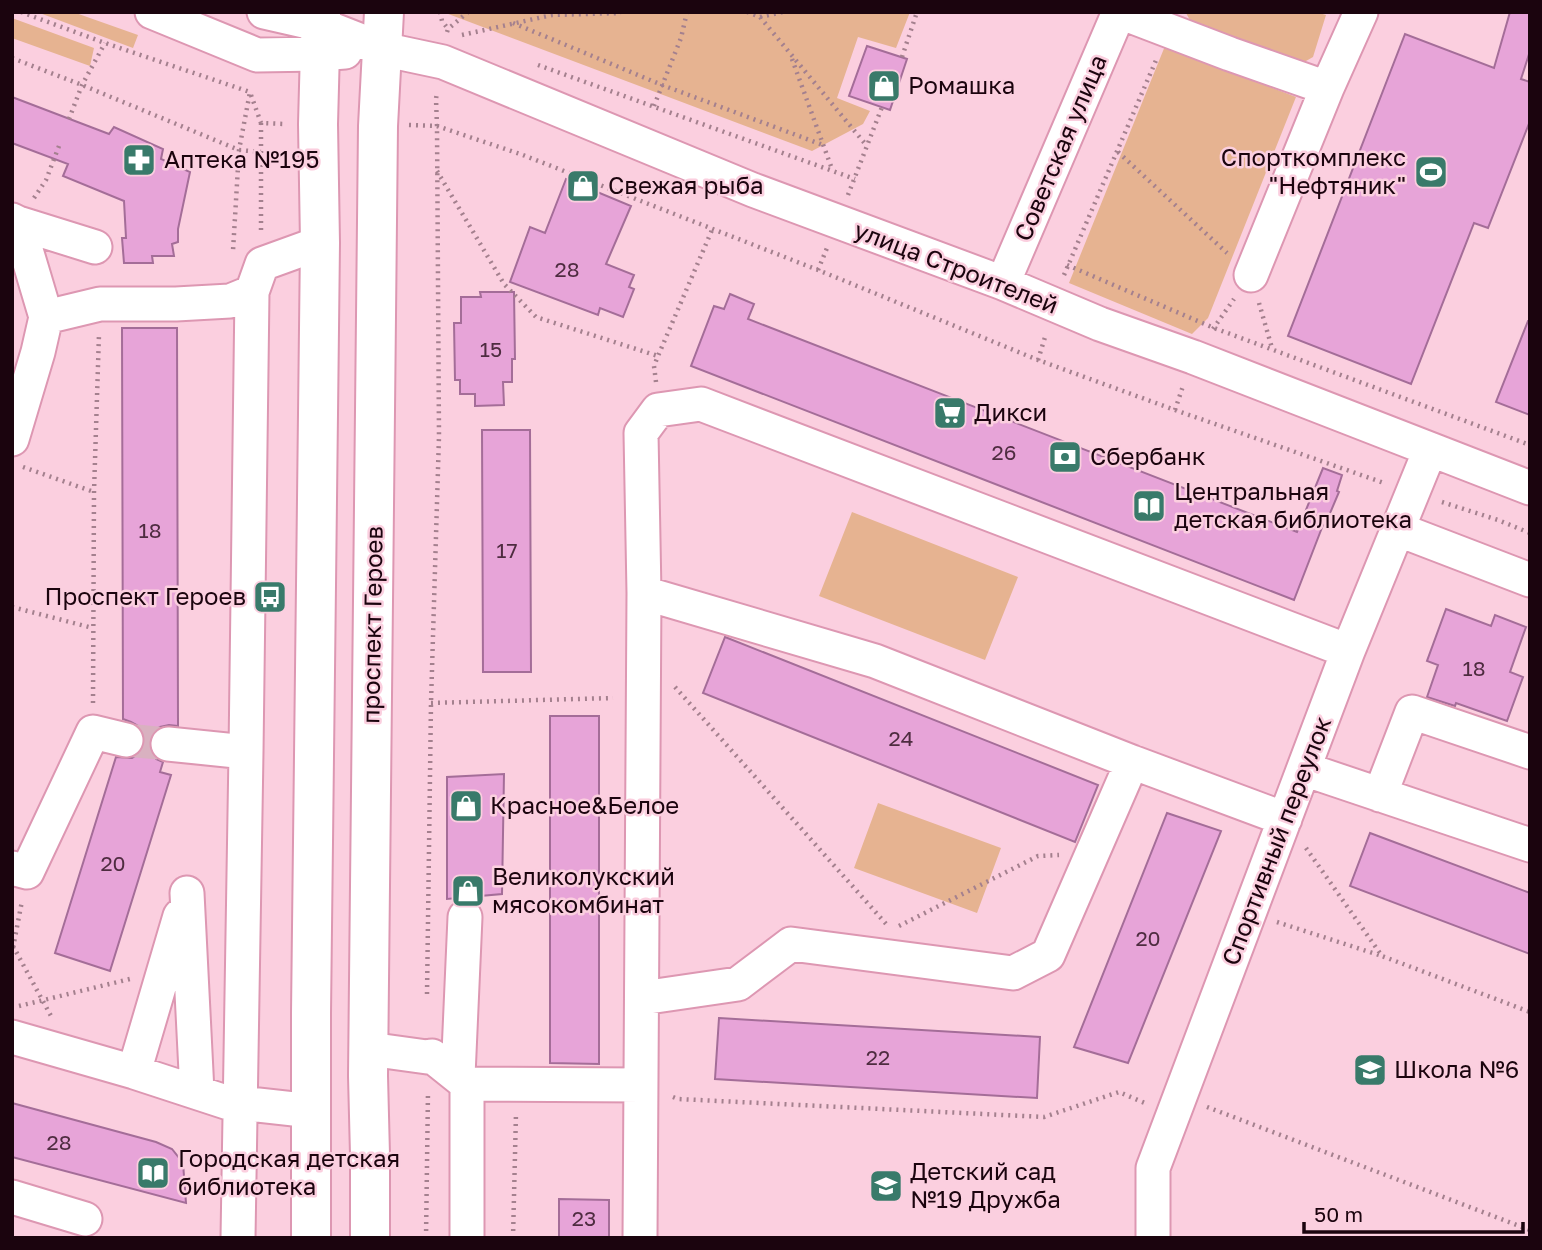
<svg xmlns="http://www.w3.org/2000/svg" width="1542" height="1250" font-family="'Golos Text',sans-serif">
<rect width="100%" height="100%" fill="#fbcfdf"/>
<path fill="#e6b391" d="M37 12H73L138 35 133 48Z
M443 12H910L896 48 858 37 837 98 870 111 863 124 812 151Z
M1316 12 1326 15 1313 57 1306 61 1295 62 1191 22 1186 13Z
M12 18 94 48 90 66 12 38Z
M1165 46 1296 97 1208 318 1192 334 1069 283Z
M852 512 1018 577 985 660 819 596Z
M878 803 1001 848 977 913 854 868Z"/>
<path fill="#e7a4d8" stroke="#a46d98" stroke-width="2" d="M1510 12H1530V51L1521 79 1530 82V121L1488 228 1474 223 1411 384 1288 336 1405 34 1494 68Z
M867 46 907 59 890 110 849 96Z
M12 97 109 134 114 127 163 149 161 159 190 172 178 229V242L172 244 174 256H152L153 263H124L122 238H126L124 201 63 176 68 164 12 143Z
M566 179 631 206 606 264 634 275 629 287 634 289 623 317 600 308 598 315 510 282 530 227 545 233Z
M480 292H514L515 359H512V382H503L504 405 475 406V394H460V380H455L454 323H461V297H481Z
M730 294 754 304 748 319 1297 532 1323 468 1342 475 1337 491 1339 492 1325 525H1323L1294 600 691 366 714 306 724 309Z
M1528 321H1530V415L1496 402Z
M122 328H177L178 726 169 725 160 727 153 732 149 741 151 752 156 759 163 762 160 772 171 775 110 971 55 953 116 757 132 758 140 753 145 744 144 734 140 727 131 722 123 719Z
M482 430H530L531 672H483Z
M1446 609 1491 626 1495 615 1526 627 1510 672 1523 677 1507 721 1456 703 1455 706 1427 697 1438 665 1427 661Z
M725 637 1098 785 1075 842 703 693Z
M550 716H599V1064L550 1063Z
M504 774 502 894 447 899V777Z
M1167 813 1221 831 1128 1063 1074 1047Z
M1370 833 1530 893V954L1350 886Z
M719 1018 1040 1037 1037 1098 715 1079Z
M12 1103 156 1142 172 1149 183 1163 186 1203 12 1157Z
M559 1199 609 1200V1238H559Z"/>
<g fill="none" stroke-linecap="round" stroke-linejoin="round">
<path stroke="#d9b1c0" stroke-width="33" stroke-dasharray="33 17" stroke-linecap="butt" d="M126 740 168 744"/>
<defs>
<path id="minor" d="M152 12 257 55 319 54 345 52
M264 12 321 25 382 49 443 62 753 190 1003 283 1100 324 1193 357 1530 488
M1120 12 1230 54 1327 88
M12 220 18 223 46 317 38 352 12 439
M18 223 95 247
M1251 275 1327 88 1361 12
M1003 283 1119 12
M46 317 100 304H176L230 301 252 292 262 264 320 243
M1397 529 1530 580
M644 593 875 661 1132 762
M168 744 246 752 252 292
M1304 769 1530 845
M1380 795 1412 712 1530 752
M12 868 27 872 93 732 126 740
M187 893 197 1092
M642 998 738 984 791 944 1013 973 1048 955 1132 762 1285 819
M12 1037 134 1072 241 1107 258 1105 312 1111
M369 1049 427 1057 432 1056 467 1084 641 1085
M134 1072 180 916
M458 1076 465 917
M467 1084V1238
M12 1197 85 1219
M238 1238 246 752
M640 1238 644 593 641 433 658 410 701 404 1348 651
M1153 1238V1168L1348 651 1430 450"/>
<path id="major" d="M311 1238V1013L320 243 318 124 321 12
M370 1238V1155L368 1076 378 126 384 12"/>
</defs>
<use href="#minor" stroke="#dd97b2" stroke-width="37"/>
<use href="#major" stroke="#dd97b2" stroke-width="42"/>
<path stroke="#a4808e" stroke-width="4.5" stroke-dasharray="2 5" stroke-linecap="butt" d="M21 12 105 43 250 92 239 150 233 251
M440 12 442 21 449 30
M747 12 760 17 867 146
M760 17 783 12
M513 23 662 85 823 145
M447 32 448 29 468 12
M462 35 552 15 621 13
M902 57 917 12
M12 58 82 85 239 150 261 152
M792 59 832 169
M538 65 855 179
M251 95 261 123 285 124
M654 106 681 38 687 12
M69 119 82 85 105 43
M261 123V232
M409 125 437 126 436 99 437 92
M1118 152 1227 253
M437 171 504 284 536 317 658 356
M848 195 882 107
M34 198 46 180 59 146
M1067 265 1214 328 1530 445
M818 270 827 248
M1064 275 1157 58
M1259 303 1272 348
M1213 329 1234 299
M1038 360 1046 334
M656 382 654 366 658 356 712 230
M1175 410 1183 386
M23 467 94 492
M1442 502 1498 520 1530 533
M12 607 93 628
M675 687 888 926
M93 703 94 492 99 334
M431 703 613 698
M1306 848 1382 956 1530 1012
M1277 922 1382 956
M899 926 1038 856 1059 855
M13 946 51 1016
M13 948 22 901
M427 994 431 703 439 436 437 126 523 155 818 270 1038 360 1175 410 1384 483
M19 1006 130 979
M673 1097 678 1099 1044 1117 1119 1092 1147 1104
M1207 1107 1530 1230
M426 1238 428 1091
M513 1238 516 1113"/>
<use href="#minor" stroke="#fff" stroke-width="33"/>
<use href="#major" stroke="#fff" stroke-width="38"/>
</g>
<defs>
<symbol id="shop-square" viewBox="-11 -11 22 22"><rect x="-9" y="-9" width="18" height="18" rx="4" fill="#397a6a" stroke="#fbcfdf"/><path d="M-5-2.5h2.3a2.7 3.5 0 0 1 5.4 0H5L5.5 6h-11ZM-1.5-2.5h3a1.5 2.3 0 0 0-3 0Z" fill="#fff"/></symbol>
<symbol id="pharmacy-square" viewBox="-11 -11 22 22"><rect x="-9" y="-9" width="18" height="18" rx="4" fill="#397a6a" stroke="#fbcfdf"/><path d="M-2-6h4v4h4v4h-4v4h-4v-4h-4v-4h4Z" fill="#fff"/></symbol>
<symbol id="stadium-square" viewBox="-11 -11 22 22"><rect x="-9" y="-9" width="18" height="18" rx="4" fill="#397a6a" stroke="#fbcfdf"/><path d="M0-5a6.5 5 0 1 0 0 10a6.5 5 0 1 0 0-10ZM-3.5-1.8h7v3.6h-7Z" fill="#fff"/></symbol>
<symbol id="supermarket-square" viewBox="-11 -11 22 22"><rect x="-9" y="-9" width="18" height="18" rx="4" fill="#397a6a" stroke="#fbcfdf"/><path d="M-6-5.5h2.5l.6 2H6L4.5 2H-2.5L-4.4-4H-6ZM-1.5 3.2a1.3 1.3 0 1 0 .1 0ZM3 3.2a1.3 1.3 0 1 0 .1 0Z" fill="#fff"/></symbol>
<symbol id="bank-square" viewBox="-11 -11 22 22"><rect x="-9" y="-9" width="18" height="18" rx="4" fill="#397a6a" stroke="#fbcfdf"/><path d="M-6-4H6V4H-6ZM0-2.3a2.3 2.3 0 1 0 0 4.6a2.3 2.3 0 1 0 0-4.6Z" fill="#fff"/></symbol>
<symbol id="library-square" viewBox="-11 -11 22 22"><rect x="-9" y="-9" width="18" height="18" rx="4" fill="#397a6a" stroke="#fbcfdf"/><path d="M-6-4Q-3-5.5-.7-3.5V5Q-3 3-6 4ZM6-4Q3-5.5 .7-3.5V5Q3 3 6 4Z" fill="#fff"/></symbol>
<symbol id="bus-square" viewBox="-11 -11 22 22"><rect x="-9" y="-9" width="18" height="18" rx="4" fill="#397a6a" stroke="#fbcfdf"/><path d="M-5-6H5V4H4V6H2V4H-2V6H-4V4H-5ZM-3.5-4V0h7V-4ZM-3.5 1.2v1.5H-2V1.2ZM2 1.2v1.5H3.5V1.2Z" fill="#fff"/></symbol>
<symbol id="school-square" viewBox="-11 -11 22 22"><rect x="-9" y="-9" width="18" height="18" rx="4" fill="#397a6a" stroke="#fbcfdf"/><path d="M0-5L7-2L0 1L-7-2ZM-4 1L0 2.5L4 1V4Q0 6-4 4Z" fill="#fff"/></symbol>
</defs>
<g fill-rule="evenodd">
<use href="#shop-square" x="865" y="67" width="38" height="38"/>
<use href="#pharmacy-square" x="120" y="141" width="38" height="38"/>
<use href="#stadium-square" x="1412" y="153" width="38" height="38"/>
<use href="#shop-square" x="564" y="167" width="38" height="38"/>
<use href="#supermarket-square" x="931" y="394" width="38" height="38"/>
<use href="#bank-square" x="1046" y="438" width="38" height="38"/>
<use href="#library-square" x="1130" y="487" width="38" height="38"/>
<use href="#bus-square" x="251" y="578" width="38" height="38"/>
<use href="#shop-square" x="447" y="787" width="38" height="38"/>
<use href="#shop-square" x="449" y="872" width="38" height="38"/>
<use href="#school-square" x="1351" y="1051" width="38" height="38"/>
<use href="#library-square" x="134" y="1154" width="38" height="38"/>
<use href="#school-square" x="867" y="1167" width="38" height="38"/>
</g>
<g text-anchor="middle" stroke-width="5" stroke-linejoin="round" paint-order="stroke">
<g font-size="21" fill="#4e2c40">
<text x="567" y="277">28</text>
<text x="491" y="357">15</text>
<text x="1004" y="460">26</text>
<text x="150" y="538">18</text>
<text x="507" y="558">17</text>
<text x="1474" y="676">18</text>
<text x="901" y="746">24</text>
<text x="113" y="871">20</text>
<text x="1148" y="946">20</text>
<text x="878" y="1065">22</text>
<text x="59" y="1150">28</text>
<text x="584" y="1226">23</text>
</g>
<g font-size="24" fill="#1b040e" stroke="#fbcfdf" text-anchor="start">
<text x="908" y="94">Ромашка</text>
<text x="1406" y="166" text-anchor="end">Спорткомплекс<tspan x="1406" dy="28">"Нефтяник"</tspan></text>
<text x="164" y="168">Аптека №195</text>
<text x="608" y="194">Свежая рыба</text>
<text x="974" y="421">Дикси</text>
<text x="1090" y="465">Сбербанк</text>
<text x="1174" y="500">Центральная<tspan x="1174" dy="28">детская библиотека</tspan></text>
<text x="246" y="605" text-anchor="end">Проспект Героев</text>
<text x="490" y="814">Красное&amp;Белое</text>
<text x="492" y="885">Великолукский<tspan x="492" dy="28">мясокомбинат</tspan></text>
<text x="1394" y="1078">Школа №6</text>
<text x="178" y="1167">Городская детская<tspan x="178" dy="28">библиотека</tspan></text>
<text x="910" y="1180">Детский сад<tspan x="910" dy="28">№19 Дружба</tspan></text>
</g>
<g font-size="24" fill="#1b040e" stroke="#fbcfdf">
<text transform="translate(1061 148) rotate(-67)" y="8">Советская улица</text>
<text transform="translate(956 268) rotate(21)" y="8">улица Строителей</text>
<text transform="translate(373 625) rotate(-89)" y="8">проспект Героев</text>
<text transform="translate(1277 841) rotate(-69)" y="8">Спортивный переулок</text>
</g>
</g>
<rect width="1542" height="1250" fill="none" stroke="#1b040e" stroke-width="28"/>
<path d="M1304 1222v10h219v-10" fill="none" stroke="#1b040e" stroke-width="3.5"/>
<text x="1314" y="1222" font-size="21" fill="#1b040e" stroke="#fbcfdf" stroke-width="5" paint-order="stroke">50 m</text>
</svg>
